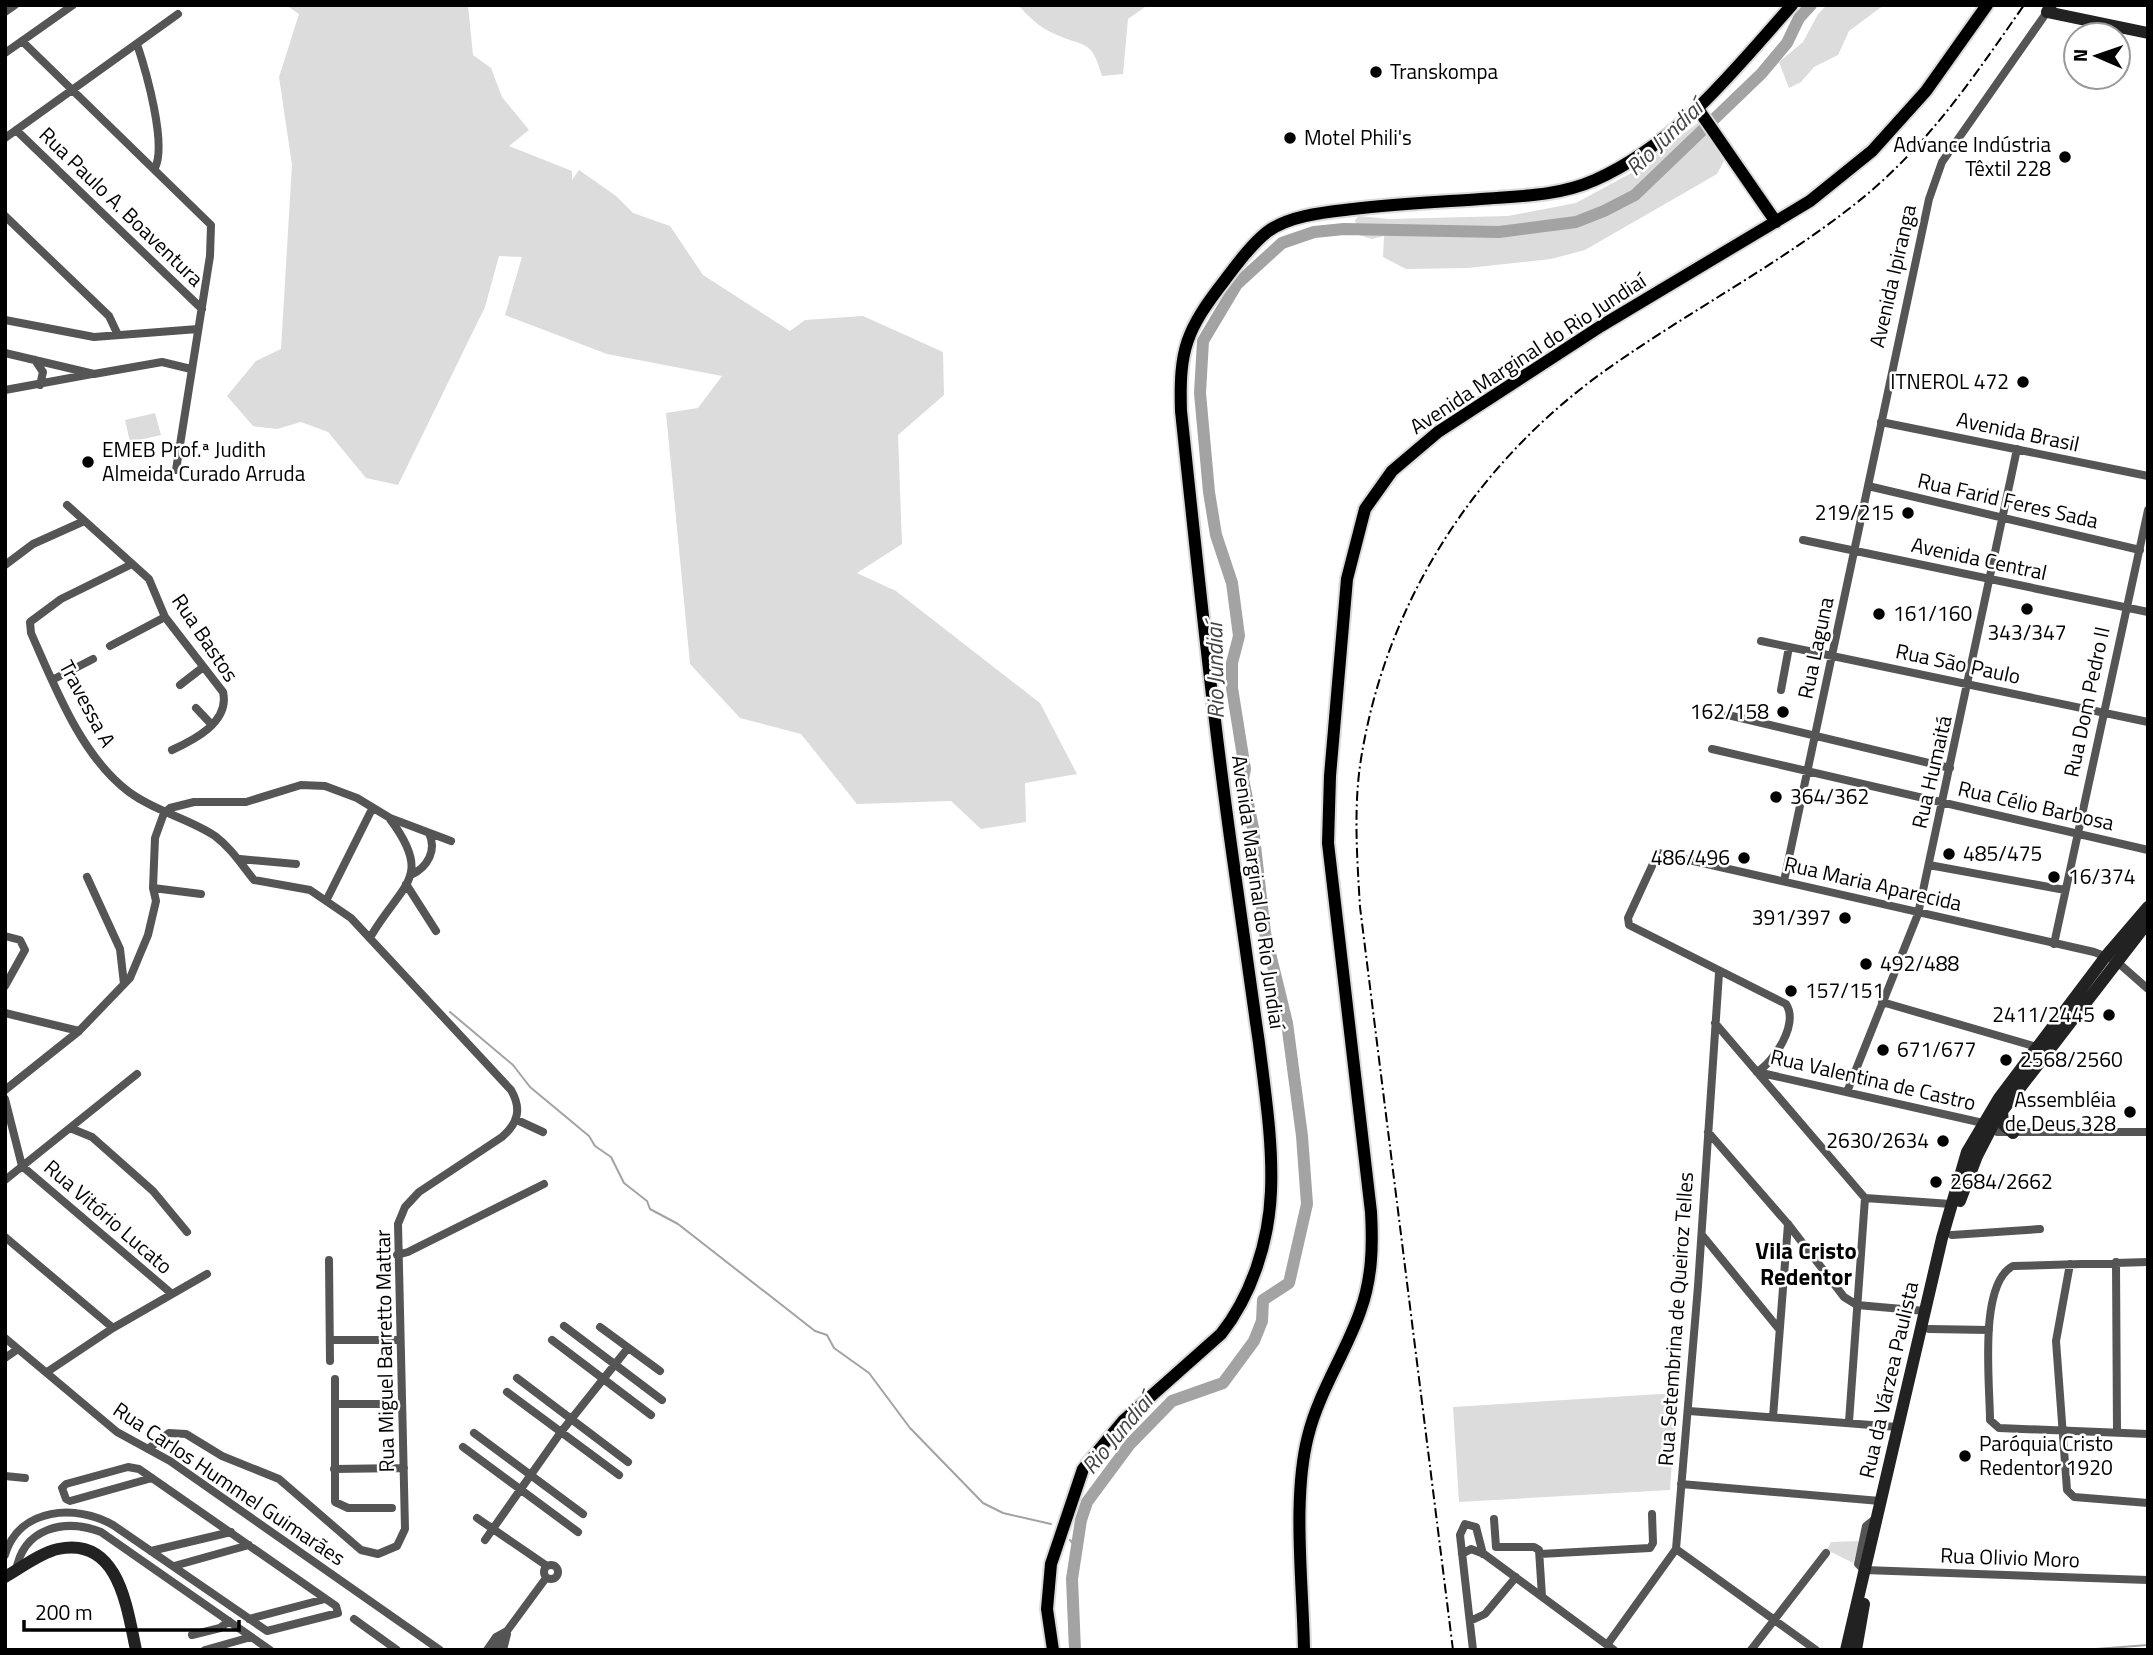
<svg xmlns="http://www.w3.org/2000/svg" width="2153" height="1655" font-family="'Titillium Web',sans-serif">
<rect width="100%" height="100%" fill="#fff"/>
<path fill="#dcdcdc" d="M286 5H468L473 55 491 68 502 97 529 130 509 146 572 171V180L579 170 616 196 633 213 670 226 703 275 790 331 805 320 863 316 943 352 944 395 898 435 902 544 857 573 896 591 1040 703 1077 774 1025 783 1026 822 981 829 951 801 857 804 801 734 740 718 690 664 666 413 698 408 722 376 607 354 505 315 522 257 499 256 485 307 398 485 366 478 328 432 301 422 277 429 253 426 227 396 256 361 281 349 292 165 279 77 299 14Z
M1148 5 1128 19 1123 74 1102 76C1091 37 1084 48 1055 34 1040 28 1029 17 1019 6Z
M1827 5H1884L1849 31 1838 55 1814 67 1801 82 1789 88 1779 62 1803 42 1818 14Z
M1699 122 1724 161 1717 174 1585 250 1551 259 1468 268 1406 269 1383 257 1384 236 1372 239 1359 235 1355 220 1359 216 1389 219 1508 216 1576 203 1633 172Z
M155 413 161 435 130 442 125 420Z
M1677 1393 1670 1490 1459 1502 1453 1407Z
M1860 1541 1853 1563 1827 1550 1831 1542Z"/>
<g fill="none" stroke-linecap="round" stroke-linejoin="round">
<path stroke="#a3a3a3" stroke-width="2" d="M450 1012 513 1065 530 1087 589 1136 595 1146 611 1157 624 1183 647 1201 650 1209 678 1224 815 1331 827 1335 834 1348 869 1373 910 1428 983 1503 1003 1513 1051 1524
M1070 1540 1076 1547
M2083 1650 2148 1645"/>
<path stroke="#a3a3a3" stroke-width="12" d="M1075 1650 1072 1579 1081 1520 1087 1502 1130 1444 1172 1401 1223 1383 1254 1341 1262 1321 1263 1300 1289 1283 1307 1204 1302 1136 1287 1023 1265 933 1253 828 1243 779 1245 769 1232 688V663L1239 636 1232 583 1216 535 1209 492 1200 393 1203 341 1237 284 1282 243 1314 232 1344 229 1499 232 1576 222 1604 211 1635 195 1761 74 1787 43 1799 18 1811 5"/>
<defs>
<path id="primary" d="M1698 109 1776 222
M1053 1650 1047 1609 1051 1564 1083 1469 1123 1421 1221 1334C1252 1295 1269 1241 1271 1191 1273 1142 1265 1092 1259 1043 1250 982 1242 921 1233 859 1212 710 1197 561 1181 411 1179 349 1186 330 1225 280 1237 264 1251 245 1267 232 1289 215 1327 212 1353 209 1396 204 1438 202 1481 199 1520 196 1559 196 1595 180 1678 143 1733 71 1792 5
M1304 1650C1303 1584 1292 1499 1308 1436 1319 1392 1345 1354 1360 1312 1372 1279 1373 1247 1371 1212L1328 843 1330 776 1347 579 1365 509 1392 471 1438 432 1601 326 1810 201 1872 151 1926 91 1987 5"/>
</defs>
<use href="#primary" stroke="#dbdbdb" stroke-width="16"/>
<path stroke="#555" stroke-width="8" d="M5 12 15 5
M22 41 211 225 210 256 176 470
M137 44C146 71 167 144 155 168
M5 53 73 5
M16 130 202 309
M5 138 178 14
M5 216 109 316 118 335
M5 320 94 337 198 329
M5 353 94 374 162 362 191 369
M35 360 43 372 40 385
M5 390 92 374
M1881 422 2148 476
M1868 486 2140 550
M67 505 149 579 165 617 223 692C230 722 194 740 172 750
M1803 540 2148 612
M132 564 61 599 30 622 31 633C55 687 81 756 129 792 156 812 188 818 215 836 232 849 241 864 254 880L310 890 351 918 511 1090C522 1109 518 1123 502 1137L419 1192 405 1207 398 1224 405 1529 397 1546 378 1554 361 1550 279 1479 222 1456 186 1434 169 1433 148 1449
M5 565 33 544 82 522
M1761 641 2148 722
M110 646 165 617
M54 679 93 659
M180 685 202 668
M1781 690 1789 647
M196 708 212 725
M1728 715 1950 768
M1712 749 2148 850
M240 859 296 864
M1929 865 2065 890
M411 875C428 867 437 850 429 833
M87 877 120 949 124 984
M1784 881 1929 199 1942 162 2047 12
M406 884 436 931
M153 888 201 894
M327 899 372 809
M5 936 20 940 25 950 5 986
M371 936C402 883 434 878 390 819
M2054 944 2148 510
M1882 1002 2037 1047
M5 1013 79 1031
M1715 1023 1865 1198 1951 1204
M1757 1072C1774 1062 1799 1024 1786 1004L1629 925 1628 918 1658 853 2094 952 2115 960 2148 989
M1757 1072 1983 1123 1997 1132H2148
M5 1090 79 1031 130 978 148 935 156 901 153 888 155 838 164 813 170 808 194 802H246L301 785 325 786 357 798 390 818 451 841
M1847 1092 1918 914 2017 449
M5 1099 22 1166 172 1294
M517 1120 543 1132
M70 1128 92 1137 153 1191 187 1232
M1708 1132 1788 1224 1844 1297 1857 1305 1925 1311
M5 1180 137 1074
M1702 1235 1779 1329
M1952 1235 2040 1229
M5 1237 113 1328
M397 1255 408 1252 544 1184
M329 1260 330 1361
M2116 1262 2117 1432
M2148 1262 2013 1266C1978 1284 1990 1385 1990 1420L1999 1428 2148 1434
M2070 1264 2056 1341 2067 1490 2074 1497 2148 1503
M564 1326 662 1400
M600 1327 660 1371
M1929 1329 1989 1330
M5 1338 117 1432 170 1461 440 1650
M330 1340H400
M552 1340 651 1415
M5 1358 18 1349
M47 1372 113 1328 207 1274
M517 1378 628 1462
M335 1379V1502L348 1508H392
M507 1392 619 1475
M335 1404H388
M1689 1411 1897 1427
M1773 1417 1788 1224
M1849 1422 1865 1198
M474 1433 583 1514
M463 1447 578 1532
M334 1469 404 1468
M5 1476 25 1478
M1681 1484 1880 1501
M477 1518 547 1566
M1876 1518 1866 1526 1858 1564 1864 1570 2148 1580
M1494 1519 1496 1547H1534L1539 1550 1542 1596
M485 1540 561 1432 628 1348
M1676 1549 1816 1650
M151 1551 231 1532
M1462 1554 1471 1549 1484 1554 1614 1650
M1540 1554 1650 1548 1653 1543 1652 1514
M5 1555C19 1507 77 1504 113 1525L267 1631 338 1613 336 1606 139 1469 128 1467 66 1484 62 1488 66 1499 70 1501 152 1478
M544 1572a7 7 0 1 1 14 0a7 7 0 1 1-14 0Z
M174 1566 249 1545
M16 1571C23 1528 64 1518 101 1532L270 1650
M249 1619 325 1599
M354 1619 397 1650
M1470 1621 1485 1614 1516 1577
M192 1635 220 1628 229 1621
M1607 1645 1676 1549 1698 1286 1719 973
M205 1650 251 1637
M487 1650 496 1637 507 1631 546 1578
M496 1650 507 1631
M503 1650 507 1634
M1473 1650 1460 1535 1465 1524 1476 1527 1483 1554
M1751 1650 1826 1553"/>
<path stroke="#222" stroke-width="12" d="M2051 5 2047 12 2148 33
M2002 1111 2003 1124 2013 1133
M1960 1201 1977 1156 1996 1119 2148 922
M5 1577C21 1568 40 1553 58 1549 119 1536 127 1608 136 1650
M1846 1650 1942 1238 1967 1152 1999 1098 2106 956 2148 907
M1856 1650 1864 1604"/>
<use href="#primary" stroke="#000" stroke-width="12"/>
<path stroke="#000" stroke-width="2" stroke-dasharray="10 3.5 2 3.5" stroke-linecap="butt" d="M1453 1650 1360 907C1357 856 1353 803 1362 753 1388 600 1475 466 1599 375 1686 312 1782 264 1865 196 1930 142 1976 74 2024 5"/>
</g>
<g fill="#000" stroke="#fff" stroke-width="2.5">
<circle cx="1376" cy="72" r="7"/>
<circle cx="1290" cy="138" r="7"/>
<circle cx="2065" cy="157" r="7"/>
<circle cx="2023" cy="382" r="7"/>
<circle cx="88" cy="462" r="7"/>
<circle cx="1908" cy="513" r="7"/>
<circle cx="2027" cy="609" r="7"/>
<circle cx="1879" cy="614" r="7"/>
<circle cx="1783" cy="712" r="7"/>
<circle cx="1776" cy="797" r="7"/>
<circle cx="1949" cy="854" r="7"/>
<circle cx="1744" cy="858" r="7"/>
<circle cx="2054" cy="877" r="7"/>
<circle cx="1845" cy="918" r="7"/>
<circle cx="1866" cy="964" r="7"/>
<circle cx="1791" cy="991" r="7"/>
<circle cx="2109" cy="1015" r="7"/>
<circle cx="1883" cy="1050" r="7"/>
<circle cx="2006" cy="1060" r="7"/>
<circle cx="2130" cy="1112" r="7"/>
<circle cx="1943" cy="1141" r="7"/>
<circle cx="1936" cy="1182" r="7"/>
<circle cx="1965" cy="1456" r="7"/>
</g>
<g text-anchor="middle" stroke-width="5" stroke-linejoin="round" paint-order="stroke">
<g font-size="21" fill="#000" stroke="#fff" text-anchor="start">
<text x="1390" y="79">Transkompa</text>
<text x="1304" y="145">Motel Phili's</text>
<text x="2051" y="152" text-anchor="end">Advance Indústria<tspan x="2051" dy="24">Têxtil 228</tspan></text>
<text x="2009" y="389" text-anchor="end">ITNEROL 472</text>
<text x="102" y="457">EMEB Prof.ª Judith<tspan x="102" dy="24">Almeida Curado Arruda</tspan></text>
<text x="1894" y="520" text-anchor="end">219/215</text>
<text x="1893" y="621">161/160</text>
<text x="2027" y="640" text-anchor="middle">343/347</text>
<text x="1769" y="719" text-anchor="end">162/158</text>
<text x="1790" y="804">364/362</text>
<text x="1963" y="861">485/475</text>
<text x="1730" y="865" text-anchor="end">486/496</text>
<text x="2068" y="884">16/374</text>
<text x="1831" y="925" text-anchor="end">391/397</text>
<text x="1880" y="971">492/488</text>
<text x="1805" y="998">157/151</text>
<text x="2095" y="1022" text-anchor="end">2411/2445</text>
<text x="1897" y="1057">671/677</text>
<text x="2020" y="1067">2568/2560</text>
<text x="2116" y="1107" text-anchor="end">Assembléia<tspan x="2116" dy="24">de Deus 328</tspan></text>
<text x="1929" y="1148" text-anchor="end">2630/2634</text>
<text x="1950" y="1189">2684/2662</text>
<text x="1979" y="1451">Paróquia Cristo<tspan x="1979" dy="24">Redentor 1920</tspan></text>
</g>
<g font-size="21" fill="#000" stroke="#fff">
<text transform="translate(121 207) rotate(44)" y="7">Rua Paulo A. Boaventura</text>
<text transform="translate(1893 276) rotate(-77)" y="7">Avenida Ipiranga</text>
<text transform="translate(1528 354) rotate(-33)" y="7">Avenida Marginal do Rio Jundiaí</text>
<text transform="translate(2018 432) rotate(12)" y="7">Avenida Brasil</text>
<text transform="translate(2008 501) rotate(13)" y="7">Rua Farid Feres Sada</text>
<text transform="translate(1979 559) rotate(12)" y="7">Avenida Central</text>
<text transform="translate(205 638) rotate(56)" y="7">Rua Bastos</text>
<text transform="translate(1816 648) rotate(-78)" y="7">Rua Laguna</text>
<text transform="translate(1958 664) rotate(12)" y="7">Rua São Paulo</text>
<text transform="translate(2087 702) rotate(-78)" y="7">Rua Dom Pedro II</text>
<text transform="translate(87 704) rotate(62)" y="7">Travessa A</text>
<text transform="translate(1932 772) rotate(-77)" y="7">Rua Humaitá</text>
<text transform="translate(2036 806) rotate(13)" y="7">Rua Célio Barbosa</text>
<text transform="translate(1873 884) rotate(13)" y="7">Rua Maria Aparecida</text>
<text transform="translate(1258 892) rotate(82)" y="7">Avenida Marginal do Rio Jundiaí</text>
<text transform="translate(1873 1080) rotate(13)" y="7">Rua Valentina de Castro</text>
<text transform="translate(108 1217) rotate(41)" y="7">Rua Vitório Lucato</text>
<text transform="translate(1676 1319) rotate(-86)" y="7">Rua Setembrina de Queiroz Telles</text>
<text transform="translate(385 1351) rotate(-91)" y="7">Rua Miguel Barretto Mattar</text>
<text transform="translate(1889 1380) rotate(-77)" y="7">Rua da Várzea Paulista</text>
<text transform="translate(229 1484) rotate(34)" y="7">Rua Carlos Hummel Guimarães</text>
<text transform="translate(2010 1558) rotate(2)" y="7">Rua Olivio Moro</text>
</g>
<g font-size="23" font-style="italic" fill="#444" stroke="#fff">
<text transform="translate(1664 138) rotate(-44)" y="8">Rio Jundiaí</text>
<text transform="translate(1215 671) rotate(-91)" y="8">Rio Jundiaí</text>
<text transform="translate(1117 1434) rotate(-50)" y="8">Rio Jundiaí</text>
</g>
<g font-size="23" font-weight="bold" fill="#000" stroke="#fff">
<text x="1806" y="1259">Vila Cristo<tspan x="1806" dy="26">Redentor</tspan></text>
</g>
</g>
<rect width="2153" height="1655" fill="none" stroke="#000000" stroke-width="14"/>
<g transform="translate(2097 56) rotate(272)"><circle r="33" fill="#ffffff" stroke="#999999" stroke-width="2"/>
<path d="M0-5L12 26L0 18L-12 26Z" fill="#000000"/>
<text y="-10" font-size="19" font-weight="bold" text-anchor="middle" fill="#000000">N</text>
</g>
<path d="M24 1620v10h215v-10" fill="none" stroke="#000000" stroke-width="3.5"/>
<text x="35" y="1620" font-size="21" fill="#000000" stroke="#ffffff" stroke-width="5" paint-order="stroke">200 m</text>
</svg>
